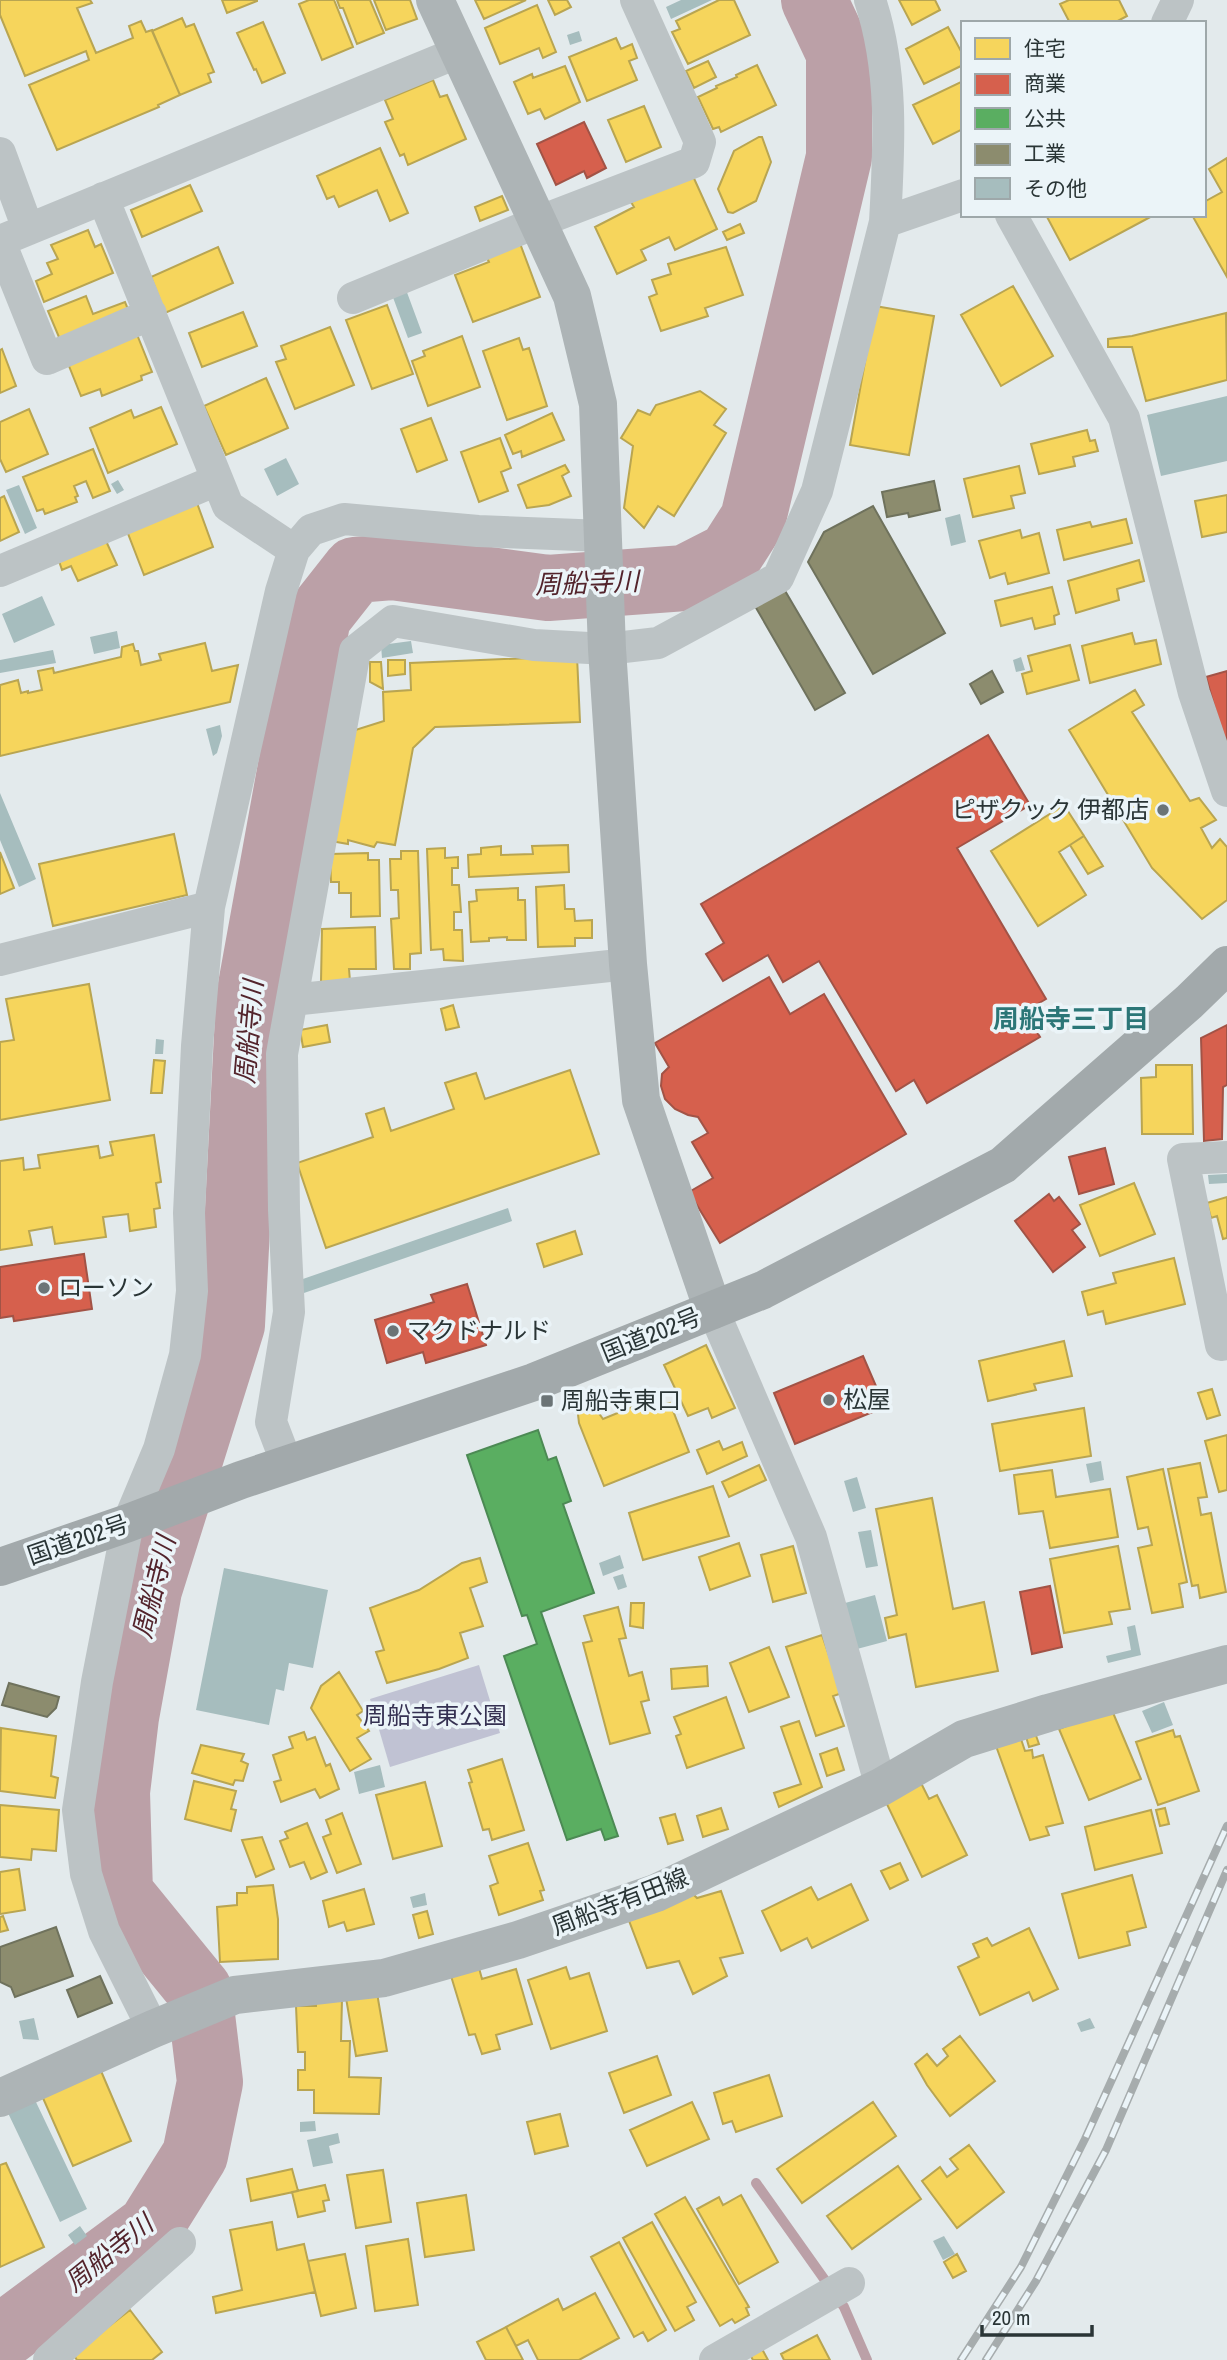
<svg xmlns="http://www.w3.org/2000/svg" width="1227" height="2360" font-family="'Archivo Narrow','Noto Sans JP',sans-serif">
<rect width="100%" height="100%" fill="#e3eaec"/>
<path fill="#c0c2d3" d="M479 1665 500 1733 390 1767 370 1699Z"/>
<path fill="#f6d55c" stroke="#b9a551" stroke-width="2" d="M0 0H90L92 3 77 8 96 53 133 38 129 26 141 21 146 32 152 30 180 95 158 105 159 107 57 150 29 85 89 60 86 51 25 76 0 15Z
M222 0H257V1L227 13Z
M309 0H334L353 47 322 60 299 4Z
M337 0H370L384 33 357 44 343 8H340Z
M374 0H410L417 19 386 30Z
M475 0H526L484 19Z
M548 0H567L571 7 555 15Z
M719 0H734L750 35 688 64 672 32 680 29 676 21Z
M899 0H935L940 10 912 25Z
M1069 0H1119L1127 16 1114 23H1070L1060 4Z
M537 5 556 52 543 58 539 48 500 64 485 28Z
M182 18 186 27 194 24 214 72 208 74 211 82 180 95 152 31Z
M263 22 285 73 262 83 256 69 254 70 237 33Z
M948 27 963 55V65L924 84 906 49Z
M616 38 621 49 632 44 637 58 629 61 637 80 587 101 569 57Z
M708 61 716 77 694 88 686 71Z
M757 65 776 105 721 132 719 127 713 129 698 97 717 88 716 86 737 77 736 75Z
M565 66 580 102 545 119 540 109 528 114 514 82 532 74 533 78Z
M433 80 440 97 447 95 466 139 408 165 404 154 400 156 385 122 393 119 385 100Z
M963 81V129L933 144 913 105Z
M644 106 661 147 626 162 608 120Z
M759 137H762L771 162 756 201 733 213 728 212 718 189 734 151Z
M380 148 408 213 390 221 377 190 339 207 334 196 327 199 317 176Z
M1227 158V277L1192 215H1204V202L1222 192 1209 169Z
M692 174 717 229 675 250 669 237 641 250 646 260 617 274 595 227 634 207 631 202Z
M190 185 202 211 142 237 131 210Z
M502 196 508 210 480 221 475 207Z
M1046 215H1154L1070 260Z
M740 224 744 233 727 240 723 232Z
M88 230 95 247 101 244 113 273 44 302 36 281 52 274 47 263 58 259 51 245Z
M518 238 540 297 473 322 455 275 489 262 484 251Z
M218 247 233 283 165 313 151 277Z
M726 247 743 295 705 308 708 316 661 331 649 297 657 294 652 280 671 274 668 264Z
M1013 286 1053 356 1001 386 961 315Z
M86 296 93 314 125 302 130 314 61 342 48 311Z
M387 305 413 374 372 389 346 320Z
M875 306 934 316 909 455 850 445Z
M243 312 257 346 202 367 189 333Z
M1226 313 1227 380 1146 401 1132 347H1108V339L1132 336Z
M134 327 152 372 141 376 142 380 102 396 100 389 81 396 67 361Z
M330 327 354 385 295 409 276 362 286 359 281 346Z
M462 336 480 387 428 406 412 361 425 356 423 351Z
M519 338 523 350 529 348 547 406 507 420 483 351Z
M2 349 16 386 0 393V350Z
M266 378 288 428 226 455 204 406Z
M700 391 726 409 714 425 726 433 674 516 658 506 644 528 624 508 633 446 621 438 638 410 650 415 656 405Z
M161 407 177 444 108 473 90 428 131 410 134 418Z
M29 409 48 454 6 472 0 459V422Z
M552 413 564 440 522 457 521 451 513 454 505 435Z
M431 418 447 460 417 472 401 429Z
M1087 430 1090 441 1095 440 1098 451 1073 457 1075 466 1039 474 1031 444Z
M500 438 511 468 501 472 508 491 479 502 461 452Z
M93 449 110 491 93 498 86 481 74 486 78 496 75 497 77 502 45 514 43 509 37 511 23 477Z
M565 465 569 472 562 476 571 496 549 505 527 508 518 485Z
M1019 466 1025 493 1011 496 1014 508 973 517 964 479Z
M1227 495V532L1202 537 1195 501Z
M4 496 19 532 0 541V498Z
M197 503 213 547 144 575 127 531Z
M1126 519 1132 543 1064 560 1057 530 1090 522 1092 527Z
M1020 530 1022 538 1039 533 1049 573 1008 584 1005 573 990 578 979 541Z
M106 541 117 565 78 581 71 566 62 570 59 561Z
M1139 560 1144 581 1117 589 1119 600 1076 613 1068 581Z
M1052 587 1059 614 1054 616 1055 624 1035 629 1032 618 1001 626 995 601Z
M1132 633 1135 644 1156 640 1161 664 1090 683 1082 646Z
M205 643 212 671 238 665 230 702 0 756V685L18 680 21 693 28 691V693L42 690 38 671 53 668 54 673 121 657 122 647 133 644 135 651H138L141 665 161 660 159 654Z
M1070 645 1079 680 1027 694 1022 674 1032 671 1028 656Z
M577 656 580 722 435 727 413 748 395 845 377 842 374 847 348 840V844L325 840 349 732 384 721 383 692 411 690 410 663Z
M388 660H405V674L388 676Z
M370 662H381L383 689 370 682Z
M1135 690 1144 705 1132 712 1190 801 1199 798 1216 820 1201 828 1212 848 1220 839 1227 847V900L1202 919 1152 868 1069 730Z
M1064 805 1084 836 1059 852 1086 895 1038 926 991 851Z
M174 834 187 895 53 926 39 864Z
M1084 836 1103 866 1088 874 1070 845Z
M568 845 569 872 469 877 468 855 481 854V848L501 846V855L533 854 532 846Z
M445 848V858L458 857V868H452V885H459L461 912H454V930H462L463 961 444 960 443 949 431 950 427 849Z
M401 851H418L421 953 410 954V969H394L391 919 399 918 398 890H391L390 859H401Z
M0 852 14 888 0 894Z
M368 853V860H379L380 916 351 917V893H339V882H331L330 854Z
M564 885 565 909H574L575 921 592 920V938H575V946L538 947 536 887Z
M518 888V900H525L526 940H507V937L489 938V941L471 942 469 902 477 901 476 890Z
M375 927 376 969H349L350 981 321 982 322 929Z
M89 984 110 1100 0 1120V1042L14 1040 6 999Z
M453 1005 459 1027 446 1030 441 1009Z
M327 1025 330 1042 303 1047 300 1030Z
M154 1060 165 1061 162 1093H151Z
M1156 1065H1192L1193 1134H1142L1141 1078 1156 1077Z
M570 1070 599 1154 326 1248 297 1163 373 1137 366 1114 384 1108 391 1131 454 1109 445 1083 476 1073 485 1099Z
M154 1135 161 1182 156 1183 160 1208 154 1209 156 1227 130 1231 128 1214 103 1217 106 1237 55 1244 52 1227 29 1231 32 1245 0 1250V1161L23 1158 24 1170 40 1168 38 1155 98 1146 100 1158 113 1155 110 1142Z
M1134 1183 1155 1234 1100 1256 1080 1205Z
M1227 1197V1238L1223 1239 1217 1216 1211 1218 1207 1203Z
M575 1231 582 1254 544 1267 537 1244Z
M1174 1258 1185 1304 1106 1324 1103 1311 1088 1315 1082 1292 1116 1283 1113 1273Z
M1064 1341 1072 1376 1034 1384 1036 1390 988 1401 979 1361Z
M706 1345 735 1408 712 1418 708 1408 688 1416 664 1365Z
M1212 1389 1220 1415 1207 1419 1198 1393Z
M659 1396 663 1405 670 1403 689 1452 604 1486 579 1423 577 1406 583 1401 591 1402 603 1419Z
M1084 1408 1091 1456 1000 1471 992 1424Z
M1227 1435V1490L1219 1492 1205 1441Z
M719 1441 723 1450 742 1442 747 1456 707 1474 697 1450Z
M1200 1463 1207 1497 1198 1498 1201 1515 1211 1513 1226 1592 1200 1598 1198 1585 1192 1586 1168 1469Z
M759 1465 766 1480 729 1497 722 1482Z
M1163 1469 1187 1582 1179 1584 1183 1607 1152 1613 1138 1548 1152 1545 1148 1527 1138 1529 1127 1477Z
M1052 1470 1056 1497 1110 1489 1118 1537 1050 1548 1043 1511 1019 1514 1014 1475Z
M713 1486 729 1536 643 1560 629 1513Z
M932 1498 953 1609 984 1602 998 1671 916 1687 906 1634 889 1638 885 1618 897 1615 876 1509Z
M739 1543 750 1576 710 1590 699 1557Z
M793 1546 806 1593 773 1602 761 1555Z
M1118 1546 1130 1609 1109 1612 1112 1624 1064 1633 1050 1559Z
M480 1558 487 1582 470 1588 483 1626 460 1633 468 1658 439 1669 387 1683 376 1652 384 1650 370 1608 419 1590 462 1563Z
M631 1603H644L643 1628 630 1626Z
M618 1607 626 1638 619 1639 629 1676 642 1672 649 1700 641 1702 650 1733 610 1744 583 1643 592 1641 584 1616Z
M822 1635 842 1693 833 1696 844 1726 816 1736 786 1647Z
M769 1647 789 1697 749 1712 730 1663Z
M707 1666 708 1686 672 1689 671 1669Z
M339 1672 363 1711 357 1715 369 1731 357 1738 371 1759 350 1771 311 1708 321 1686Z
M726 1697 744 1748 687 1768 676 1736 681 1734 674 1717Z
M1111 1708 1141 1779 1089 1800 1059 1729Z
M799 1721 822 1787 779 1807 774 1793 801 1784 781 1727Z
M1 1728 56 1736 51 1776 58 1778 55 1798 0 1791Z
M1034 1730 1039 1744 1029 1747 1025 1733Z
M1173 1730 1175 1737 1180 1736 1199 1791 1158 1805 1136 1742Z
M304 1732 307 1740 315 1737 326 1766 330 1764 339 1789 320 1798 315 1789 281 1802 274 1782 281 1780 273 1755 293 1748 289 1737Z
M1021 1739 1025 1751 1032 1750 1033 1758 1043 1755 1063 1823 1046 1827 1049 1835 1030 1840 996 1746Z
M201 1745 244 1754 241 1761 248 1764 243 1781 235 1780 233 1785 192 1773Z
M837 1748 844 1770 827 1776 820 1754Z
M502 1759 524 1830 492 1840 489 1829 483 1830 469 1783 472 1782 468 1770Z
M919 1779 929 1799 937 1795 967 1855 922 1877 883 1796Z
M194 1781 236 1791 231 1809 236 1810 231 1831 185 1819Z
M425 1782 442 1846 393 1859 376 1795Z
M0 1805 59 1810 56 1851 32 1849 31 1860 0 1857Z
M721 1808 728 1829 703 1837 697 1816Z
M1165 1808 1169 1824 1160 1826 1156 1810Z
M1151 1810 1162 1853 1095 1870 1085 1827Z
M342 1813 361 1864 337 1873 323 1837 331 1834 326 1820Z
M675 1814 683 1840 668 1844 660 1818Z
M307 1823 327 1872 311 1879 304 1862 290 1867 280 1841 288 1838 285 1832Z
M262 1837 274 1869 256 1877 242 1840Z
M528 1843 544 1890 540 1891 543 1900 499 1915 490 1886 498 1883 489 1856Z
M900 1863 908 1880 890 1889 881 1871Z
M19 1869 25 1910 0 1914V1872Z
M1132 1875 1146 1927 1127 1932 1130 1945 1079 1958 1062 1894Z
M851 1884 868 1920 812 1948 807 1938 781 1951 762 1911 811 1887 818 1900Z
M273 1885 278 1919V1959L220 1962 217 1907 237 1905V1893H247V1887Z
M364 1889 374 1924 347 1931 344 1922 329 1927 323 1901Z
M721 1891 743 1953 720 1958 727 1976 693 1994 679 1961 647 1968 628 1918 693 1894 697 1898Z
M427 1911 433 1934 419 1938 413 1915Z
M3 1916 8 1930 0 1932V1917Z
M1029 1928 1058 1989 1033 2001 1029 1992 980 2015 958 1967 979 1957 973 1944 987 1938 992 1946Z
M566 1967 570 1979 589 1973 607 2031 551 2049 528 1980Z
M479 1968 482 1979 516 1969 532 2024 496 2035 500 2049 482 2054 475 2034 469 2035 451 1976Z
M377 1993 387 2051 356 2056 346 1998Z
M316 1999H342L341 2041H350L349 2077 381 2078 379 2114 314 2113V2090H298V2070H305V2052H298L296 2006H316Z
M960 2036 995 2081 950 2116 927 2085 915 2064 927 2054 937 2066 948 2056 943 2049Z
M657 2056 671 2095 624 2113 609 2073Z
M98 2064 131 2141 73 2166 39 2089Z
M769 2075 782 2116 736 2132 732 2121 723 2124 714 2093Z
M692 2102 709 2139 647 2166 630 2130Z
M873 2102 896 2136 802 2203 777 2169Z
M560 2114 568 2146 535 2154 527 2122Z
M969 2145 1004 2192 957 2228 922 2181 940 2167 947 2177 958 2169 950 2159Z
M6 2163 44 2247 0 2267V2165Z
M898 2166 921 2199 852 2249 827 2216Z
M292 2169 298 2191 251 2201 247 2179Z
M383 2170 391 2222 356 2228 347 2175Z
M325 2185 329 2200 323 2201 325 2211 298 2217 292 2192Z
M466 2195 474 2250 425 2257 417 2203Z
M741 2195 778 2262 739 2284 697 2209 719 2197 723 2205Z
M685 2197 749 2307 746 2308 749 2315 735 2323 732 2319 720 2326 655 2214Z
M272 2222 277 2250 304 2244 315 2292 216 2313 213 2297 242 2290 230 2230Z
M652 2222 696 2302 687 2307 694 2320 675 2331 623 2238Z
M408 2239 418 2305 375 2311 366 2246Z
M619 2242 666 2330 648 2341 643 2332 634 2337 591 2257Z
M345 2254 356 2308 321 2316 308 2261Z
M957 2254 966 2271 953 2278 944 2262Z
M595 2293 619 2338 579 2360H538L528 2340 516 2346 506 2327 558 2299 563 2310Z
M130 2310 162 2352 152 2360H77L73 2354Z
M506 2327 523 2360H486L477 2342Z
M817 2335 830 2360H784L781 2354Z
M761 2347 768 2360H753L749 2353Z"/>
<path fill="#d6604d" stroke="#a25346" stroke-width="2" d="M584 122 606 168 587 178 584 171 556 185 537 144Z
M1227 671V751L1206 677Z
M988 735 1030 805 957 848 1046 999 1024 1012 1040 1037 927 1103 914 1080 896 1091 819 961 783 982 768 955 723 981 706 954 724 943 701 904Z
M769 977 790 1014 824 994 906 1134 720 1243 689 1192 713 1178 692 1142 708 1133 698 1117 688 1115 675 1109 665 1099 661 1086 662 1074 669 1067 655 1043Z
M1227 1025V1085L1223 1087 1222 1139 1204 1141 1201 1038Z
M1105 1148 1114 1184 1079 1194 1069 1157Z
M1049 1194 1054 1201 1059 1197 1080 1224 1072 1230 1085 1247 1053 1272 1015 1221Z
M84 1254 92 1309 14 1321 13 1316 0 1318V1267Z
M467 1284 486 1345 426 1363 423 1352 387 1363 375 1320 434 1302 431 1295Z
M863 1356 885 1407 795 1444 774 1393Z
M1050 1586 1062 1647 1032 1654 1020 1592Z"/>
<path fill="#5aae61" stroke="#4c8a54" stroke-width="2" d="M538 1430 548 1460 556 1457 571 1501 563 1504 594 1593 541 1612 618 1836 605 1840 601 1829 567 1840 504 1656 537 1644 527 1615 522 1616 467 1455Z"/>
<path fill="#8c8c6e" stroke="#6f725d" stroke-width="2" d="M934 481 940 510 909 517 908 513 887 517 882 492Z
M873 506 945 633 873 674 808 562 824 532Z
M784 589 845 693 815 710 755 606Z
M992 671 1003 692 981 704 970 684Z
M9 1683 59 1697 56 1708 47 1717 2 1705Z
M56 1927 73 1976 15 1997 11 1987 0 1982V1947Z
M100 1976 112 2003 78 2017 67 1990Z"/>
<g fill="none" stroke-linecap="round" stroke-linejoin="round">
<path stroke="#bba0a7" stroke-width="10" d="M756 2183 844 2307 867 2360"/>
<path stroke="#bba0a7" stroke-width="66" d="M0 2338 150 2227 195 2155 210 2082 199 1990 120 1893 117 1792 126 1717 149 1590 232 1325 249 997 318 617 355 570 392 567 548 588 685 578 730 555 753 519 839 157V53L814 0"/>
</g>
<path fill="#a6bdbe" d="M681 0H712L671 19 666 7Z
M579 31 582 41 570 45 567 35Z
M405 287 422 333 408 338 391 292Z
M1227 396V461L1161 476 1147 415Z
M286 458 299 484 277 496 264 469Z
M118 480 124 490 117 494 111 484Z
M19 485 37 528 25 534 6 490Z
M960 514 966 542 951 546 945 518Z
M42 596 55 625 14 643 2 614Z
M117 631 120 648 94 654 90 637Z
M411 641 413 653 382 658 381 645Z
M53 650 56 663 0 673V660Z
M1021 657 1025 670 1016 672 1013 660Z
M220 725 222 736 217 753 213 756 206 729Z
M0 793 36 879 19 887 0 840Z
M156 1039 164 1040 163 1054H155Z
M1227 1174V1183L1209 1184 1208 1175Z
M508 1208 512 1221 304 1293 300 1280Z
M1101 1461 1104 1480 1090 1483 1086 1464Z
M857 1477 866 1508 853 1512 844 1481Z
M871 1530 878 1566 866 1568 858 1532Z
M620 1555 624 1568 603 1576 599 1563Z
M224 1568 328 1590 313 1668 289 1663 284 1691 276 1689 269 1725 196 1710Z
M623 1574 627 1587 618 1590 613 1577Z
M875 1595 887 1641 857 1649 845 1603Z
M1135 1625 1141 1655 1108 1663 1106 1656 1131 1650 1127 1627Z
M1164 1702 1173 1725 1152 1733 1142 1711Z
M380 1765 385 1787 359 1794 354 1772Z
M425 1893 427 1905 413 1908 410 1897Z
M34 2018 39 2040 23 2039 19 2021Z
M1090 2018 1095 2028 1081 2032 1077 2023Z
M35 2100 87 2209 60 2222 8 2113Z
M315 2121 316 2131 300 2132V2122Z
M338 2133 340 2143 329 2146 333 2163 313 2167 307 2140Z
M80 2226 87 2236 75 2245 68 2235Z
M944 2236 955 2254 943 2260 933 2241Z"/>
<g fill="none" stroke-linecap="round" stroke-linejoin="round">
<path stroke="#bcc3c5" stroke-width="32" d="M870 0C894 72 889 148 885 222
M1167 23 1178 0
M0 153 28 229
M103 198 228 506 294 550
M1011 215 1124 418 1194 693 1227 791
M0 241 459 52
M0 242 47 359 151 314
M353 298 538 222 694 162 700 142 636 0
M0 571 217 480
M0 960 209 907
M292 1000 628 964
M1227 1157 1183 1159 1221 1345 1227 1344
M713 1310 811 1537 881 1787
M287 1464 271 1422 289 1312 284 1210 282 1054 355 651 393 621 534 645 607 649 658 643 778 578 817 491 885 222 963 195
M153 2029 104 1931 86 1874 78 1810 97 1682 128 1523 159 1449 185 1355 192 1291 189 1213 197 1046 209 907 281 591 294 550 311 530 344 519 478 531 604 536
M49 2360 180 2243
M715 2360 849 2283"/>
<path stroke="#adb4b6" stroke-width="38" d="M435 0 572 296 598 404 607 649 628 964 641 1100 713 1310
M0 2098 153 2029 235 1995 384 1978 518 1940 656 1893 881 1787 964 1739 1048 1713 1227 1664"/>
<path stroke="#a2a9ab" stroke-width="38" d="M0 1567 128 1523 241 1480 534 1382 763 1290 1003 1165 1189 1002 1227 965"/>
<defs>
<path id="rail" d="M961 2360 1021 2267 1085 2139 1227 1826
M986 2360 1036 2281 1106 2150 1227 1870"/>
</defs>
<use href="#rail" stroke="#a6acad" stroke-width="8"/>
<use href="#rail" stroke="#ebf4f8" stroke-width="5" stroke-dasharray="16" stroke-linecap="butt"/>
</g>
<g fill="#6b7476" stroke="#ebf4f8" stroke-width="2.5">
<circle cx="1163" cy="810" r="7"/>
<circle cx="44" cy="1288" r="7"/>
<circle cx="393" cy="1331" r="7"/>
<circle cx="829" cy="1400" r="7"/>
<rect x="540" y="1394" width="14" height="14" rx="3.5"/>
</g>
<g text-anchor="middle" stroke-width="7" stroke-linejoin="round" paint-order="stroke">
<g font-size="24" fill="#2a3536" stroke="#ebf4f8" text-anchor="start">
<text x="1149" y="818" text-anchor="end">ピザクック 伊都店</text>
<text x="58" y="1296">ローソン</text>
<text x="407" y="1339">マクドナルド</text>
<text x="843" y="1408">松屋</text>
<text x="561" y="1409">周船寺東口</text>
</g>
<g font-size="24" fill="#2a3536" stroke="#ebf4f8">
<text transform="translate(651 1335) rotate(-22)" y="8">国道202号</text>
<text transform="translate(78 1540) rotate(-19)" y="8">国道202号</text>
<text transform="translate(620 1902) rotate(-21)" y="8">周船寺有田線</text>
</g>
<g font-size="24" fill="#353152" stroke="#ebf4f8">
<text x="435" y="1724">周船寺東公園</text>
</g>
<g font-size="26" font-style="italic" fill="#53242c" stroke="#ebf4f8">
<text transform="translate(587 583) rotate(-2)" y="9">周船寺川</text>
<text transform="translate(249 1032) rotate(-85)" y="9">周船寺川</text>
<text transform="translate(154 1587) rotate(-76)" y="9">周船寺川</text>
<text transform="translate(109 2253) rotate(-39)" y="9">周船寺川</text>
</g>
<g font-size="26" font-weight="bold" fill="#2b7677" stroke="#ebf4f8">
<text x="1071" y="1028">周船寺三丁目</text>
</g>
</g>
<rect x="961" y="21" width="245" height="196" fill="#ebf4f8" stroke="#9ea8aa" stroke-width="2"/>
<rect x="975" y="38" width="35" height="21" fill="#f6d55c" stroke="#9ea8aa" stroke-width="2"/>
<text x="1024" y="56" font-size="21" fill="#2a3536">住宅</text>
<rect x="975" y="74" width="35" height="21" fill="#d6604d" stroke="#9ea8aa" stroke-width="2"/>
<text x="1024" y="91" font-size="21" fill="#2a3536">商業</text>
<rect x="975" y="108" width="35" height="21" fill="#5aae61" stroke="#9ea8aa" stroke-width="2"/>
<text x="1024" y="126" font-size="21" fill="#2a3536">公共</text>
<rect x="975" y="144" width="35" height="21" fill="#8c8c6e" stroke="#9ea8aa" stroke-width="2"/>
<text x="1024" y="161" font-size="21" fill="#2a3536">工業</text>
<rect x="975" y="178" width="35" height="21" fill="#a6bdbe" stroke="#9ea8aa" stroke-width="2"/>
<text x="1024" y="196" font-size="21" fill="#2a3536">その他</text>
<path d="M982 2325v10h110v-10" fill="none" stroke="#2a3536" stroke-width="3.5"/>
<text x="992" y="2325" font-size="21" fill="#2a3536" stroke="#ebf4f8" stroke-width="5" paint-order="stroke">20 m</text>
</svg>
